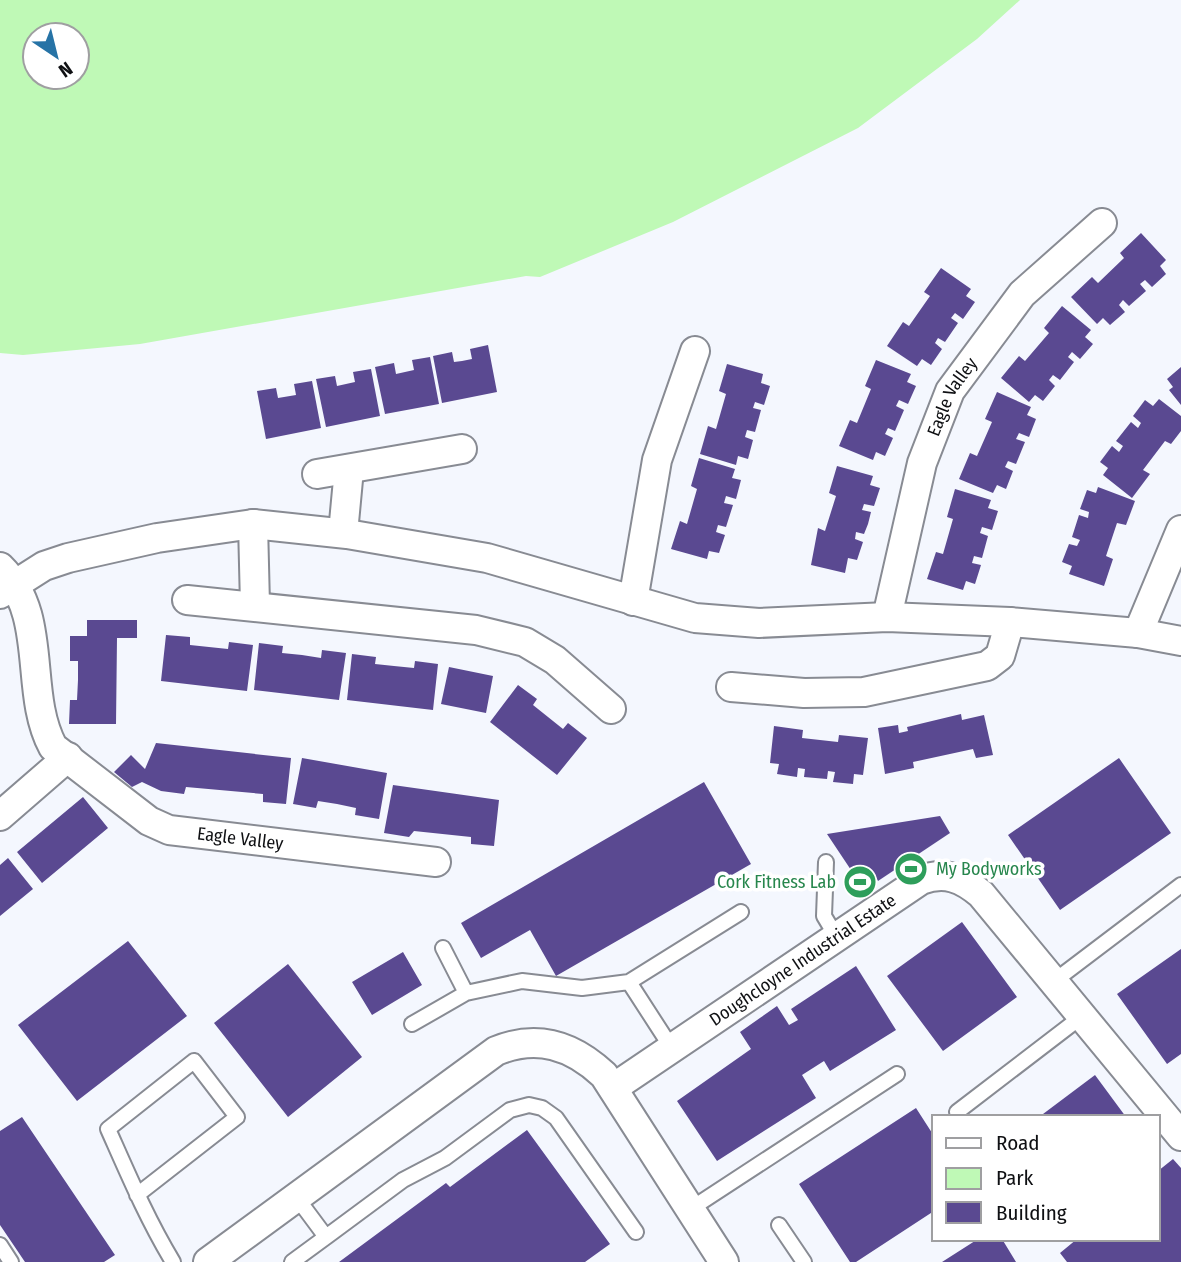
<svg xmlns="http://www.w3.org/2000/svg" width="1181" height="1262" font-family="'Fira Sans Condensed',sans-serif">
<rect width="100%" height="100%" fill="#f4f7fe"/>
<path fill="#bff9b6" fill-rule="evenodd" d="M0 0H1020L977 39 858 128 673 222 540 277 526 276 140 344 23 355 0 353ZM77 35V77H35V35Z"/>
<path fill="#5a4991" d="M1141 233 1166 260 1160 266 1166 274 1152 287 1145 280 1140 284 1146 291 1129 306 1123 300 1119 305 1125 312 1110 325 1103 318 1097 324 1071 297 1092 277 1098 283 1124 258 1120 253Z
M941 268 971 289 966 296 975 302 963 319 955 313 951 318 958 323 945 342 938 338 935 343 942 349 931 365 922 359 917 366 887 346 903 322 909 326 930 296 924 292Z
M1062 306 1091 330 1085 337 1093 344 1080 359 1072 352 1068 357 1074 362 1060 380 1053 375 1049 380 1055 386 1043 401 1035 395 1029 402 1001 378 1019 356 1025 361 1049 333 1044 328Z
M488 345 497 392 442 403 433 356 452 352 454 362 462 361 472 359 470 349Z
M430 357 439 404 385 414 375 367 394 363 396 374 414 370 412 360Z
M876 360 911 374 907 382 916 386 908 404 899 400 896 406 904 410 895 431 888 428 885 434 893 438 885 456 876 452 873 460 839 446 850 420 857 423 871 389 865 386Z
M727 364 763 374 761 383 770 386 764 405 755 402 753 408 761 410 755 432 747 430 745 437 753 440 748 459 738 456 736 465 700 454 708 426 716 429 726 394 719 391Z
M1181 367V405L1169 390 1173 387 1167 379Z
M371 369 380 416 326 427 316 379 335 376 337 386 355 382 353 372Z
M312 381 321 428 266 439 257 391 276 388 278 398 296 395 294 384Z
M997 392 1031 407 1027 415 1036 419 1029 437 1019 433 1016 439 1025 442 1016 464 1008 461 1005 467 1013 471 1006 489 997 485 993 493 959 479 970 453 977 456 992 422 985 419Z
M1159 399 1181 416V431L1171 444 1165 441 1143 470 1150 474 1132 498 1103 475 1108 468 1100 462 1112 446 1119 452 1123 446 1116 441 1131 422 1138 428 1141 423 1133 416 1145 400 1153 406Z
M699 458 735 469 732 478 741 480 736 499 726 496 724 503 733 505 726 527 718 525 716 532 725 535 719 553 709 551 707 559 671 549 680 521 687 524 697 489 691 486Z
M837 466 873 476 870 485 880 488 874 506 864 504 862 510 871 512 868 524 864 534 856 532 855 539 863 542 857 560 848 558 845 573 811 565 818 528 825 531 836 496 829 493Z
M1098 487 1135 501 1126 525 1117 523 1106 556 1113 559 1104 586 1069 574 1072 566 1062 562 1069 544 1077 546 1080 540 1072 537 1079 515 1088 518 1089 512 1080 509 1087 490 1096 493Z
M955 489 991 500 988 508 998 511 992 530 982 527 980 533 988 536 982 558 974 556 972 563 981 565 975 584 966 581 963 590 927 579 936 552 943 554 953 519 947 517Z
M87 620H137V638H117L116 724H69L70 700H77L78 680V661H70V636H87Z
M166 635 190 637V645L228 649 229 642 253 645 247 691 161 681Z
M259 643 283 646 282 653 302 655 321 658 322 650 346 653 339 700 254 690Z
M352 654 376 657 375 664 394 666 414 668 415 661 438 664 433 710 347 700Z
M449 667 493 676 486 713 441 704Z
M518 685 537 699 533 705 563 729 568 723 587 738 557 775 490 722Z
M961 714 962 720 984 715 993 755 976 758 973 749 913 762 914 768 885 774 878 728 898 725 899 733 908 731 907 727Z
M774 726 803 730 802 738 838 742 839 735 868 738 863 775 854 774 853 784 833 782 835 772 828 771 827 779 804 777 805 769 798 768 797 777 777 774 779 764 770 763Z
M156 743 291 758 286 804 263 802V794L186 787 184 794 161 791 142 782 132 787 114 772 131 755 145 769Z
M302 758 387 773 379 819 355 815 356 808 337 804 318 801 316 808 293 804Z
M1119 758 1171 833 1060 910 1008 835Z
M704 782 751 864 556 976 530 930 481 958 461 923Z
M393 785 499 800 494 846 471 844V837L414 831 409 837 384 833Z
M83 797 108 828 42 883 17 852Z
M940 816 950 833 878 881 873 872 859 882 827 834Z
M8 858 33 889 0 916V865Z
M962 922 1017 997 943 1051 887 976Z
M128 941 187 1016 77 1101 18 1025Z
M1181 949V1054L1167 1064 1117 994Z
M403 952 422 985 372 1015 352 982Z
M288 964 362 1057 288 1117 214 1023Z
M856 966 896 1030 830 1071 824 1061 802 1075 816 1098 717 1161 677 1101 751 1049 740 1032 777 1006 789 1025 798 1020 791 1009Z
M1095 1075 1126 1117H1039Z
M916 1108 934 1136V1211L856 1262H850L799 1184Z
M22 1117 115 1255 104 1262H25L0 1225V1131Z
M527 1130 610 1244 585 1262H339L446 1183 450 1187Z
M1173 1159 1181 1168V1262H1067L1060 1253 1077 1239H1158V1171Z
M978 1239H1002L1016 1262H942Z"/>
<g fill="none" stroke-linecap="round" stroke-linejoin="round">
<defs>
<path id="service" d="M826 862 824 916 836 936
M1053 982 1181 885
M466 993 522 981 582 988 629 982
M412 1024 466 993 443 948
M671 1047 629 982 741 912
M957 1112 1081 1017
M137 1195 237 1117 194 1061 108 1129C128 1174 147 1219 173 1262
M297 1198 326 1237 403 1180 445 1158 510 1110 529 1105 542 1108 556 1118 636 1232
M689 1210 897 1074
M779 1225 804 1262
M0 1245 11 1262
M292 1262 326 1237"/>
<g id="minor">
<path d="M317 474 462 449"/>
<path d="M253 524 255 605"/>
<path d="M343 533 349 469"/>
<path id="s1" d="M0 567C50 616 23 691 53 747L149 821 169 830 436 862"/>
<path d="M0 594 44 566 68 558 157 538 253 524 347 534 487 558 695 618 759 623 887 617 1010 622 1138 633 1181 641"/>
<path d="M187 600 476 630 525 642 555 660 611 709"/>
<path d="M633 601 657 460 695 351"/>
<path id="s2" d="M887 617 922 463 950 391 1022 294 1102 223"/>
<path d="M1138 633 1181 530"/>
<path d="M731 687 804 693 864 692 987 666 1000 656 1010 622"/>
<path d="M0 816 68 757"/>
<path id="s3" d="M613 1088 921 880C945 871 962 878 981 894L1181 1136"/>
<path d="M208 1262 496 1051C537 1034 572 1045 604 1075L724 1262"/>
</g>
</defs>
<use href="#service" stroke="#888b93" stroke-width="18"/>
<use href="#minor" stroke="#888b93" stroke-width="32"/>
<use href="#service" stroke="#fff" stroke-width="14"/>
<use href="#minor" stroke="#fff" stroke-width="28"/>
</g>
<defs>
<symbol id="stadium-disc" viewBox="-11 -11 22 22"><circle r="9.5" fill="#2e9e5b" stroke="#fff"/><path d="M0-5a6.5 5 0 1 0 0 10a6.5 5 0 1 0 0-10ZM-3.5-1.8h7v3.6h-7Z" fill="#fff"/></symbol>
</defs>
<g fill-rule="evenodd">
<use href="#stadium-disc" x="892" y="850" width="38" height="38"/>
<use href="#stadium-disc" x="841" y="863" width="38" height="38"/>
</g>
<g text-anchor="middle" stroke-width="7" stroke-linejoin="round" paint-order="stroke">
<g font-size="18" fill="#0f1013" stroke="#fff">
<text dy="6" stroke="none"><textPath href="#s2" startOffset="231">Eagle Valley</textPath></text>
<text dy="6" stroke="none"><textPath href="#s1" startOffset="406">Eagle Valley</textPath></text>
<text dy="6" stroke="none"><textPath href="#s3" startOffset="229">Doughcloyne Industrial Estate</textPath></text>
</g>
<g font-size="18" fill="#27864d" stroke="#fff" text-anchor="start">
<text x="936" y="875">My Bodyworks</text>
<text x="836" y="888" text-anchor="end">Cork Fitness Lab</text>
</g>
</g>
<rect x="932" y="1115" width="228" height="126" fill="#ffffff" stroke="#9f9fa1" stroke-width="2"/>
<rect x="946" y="1138" width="35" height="10" fill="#ffffff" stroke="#9f9fa1" stroke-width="2"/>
<text x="996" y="1150" font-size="21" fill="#0f1013">Road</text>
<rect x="946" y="1168" width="35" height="21" fill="#bff9b6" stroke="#9f9fa1" stroke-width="2"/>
<text x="996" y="1185" font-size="21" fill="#0f1013">Park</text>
<rect x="946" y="1202" width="35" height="21" fill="#5a4991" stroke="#9f9fa1" stroke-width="2"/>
<text x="996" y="1220" font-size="21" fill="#0f1013">Building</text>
<g transform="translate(56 56) rotate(145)"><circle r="33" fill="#ffffff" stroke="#9f9fa1" stroke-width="2"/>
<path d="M0-5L12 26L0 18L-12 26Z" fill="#2673a6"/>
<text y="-10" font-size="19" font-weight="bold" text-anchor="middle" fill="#0f1013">N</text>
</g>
</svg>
